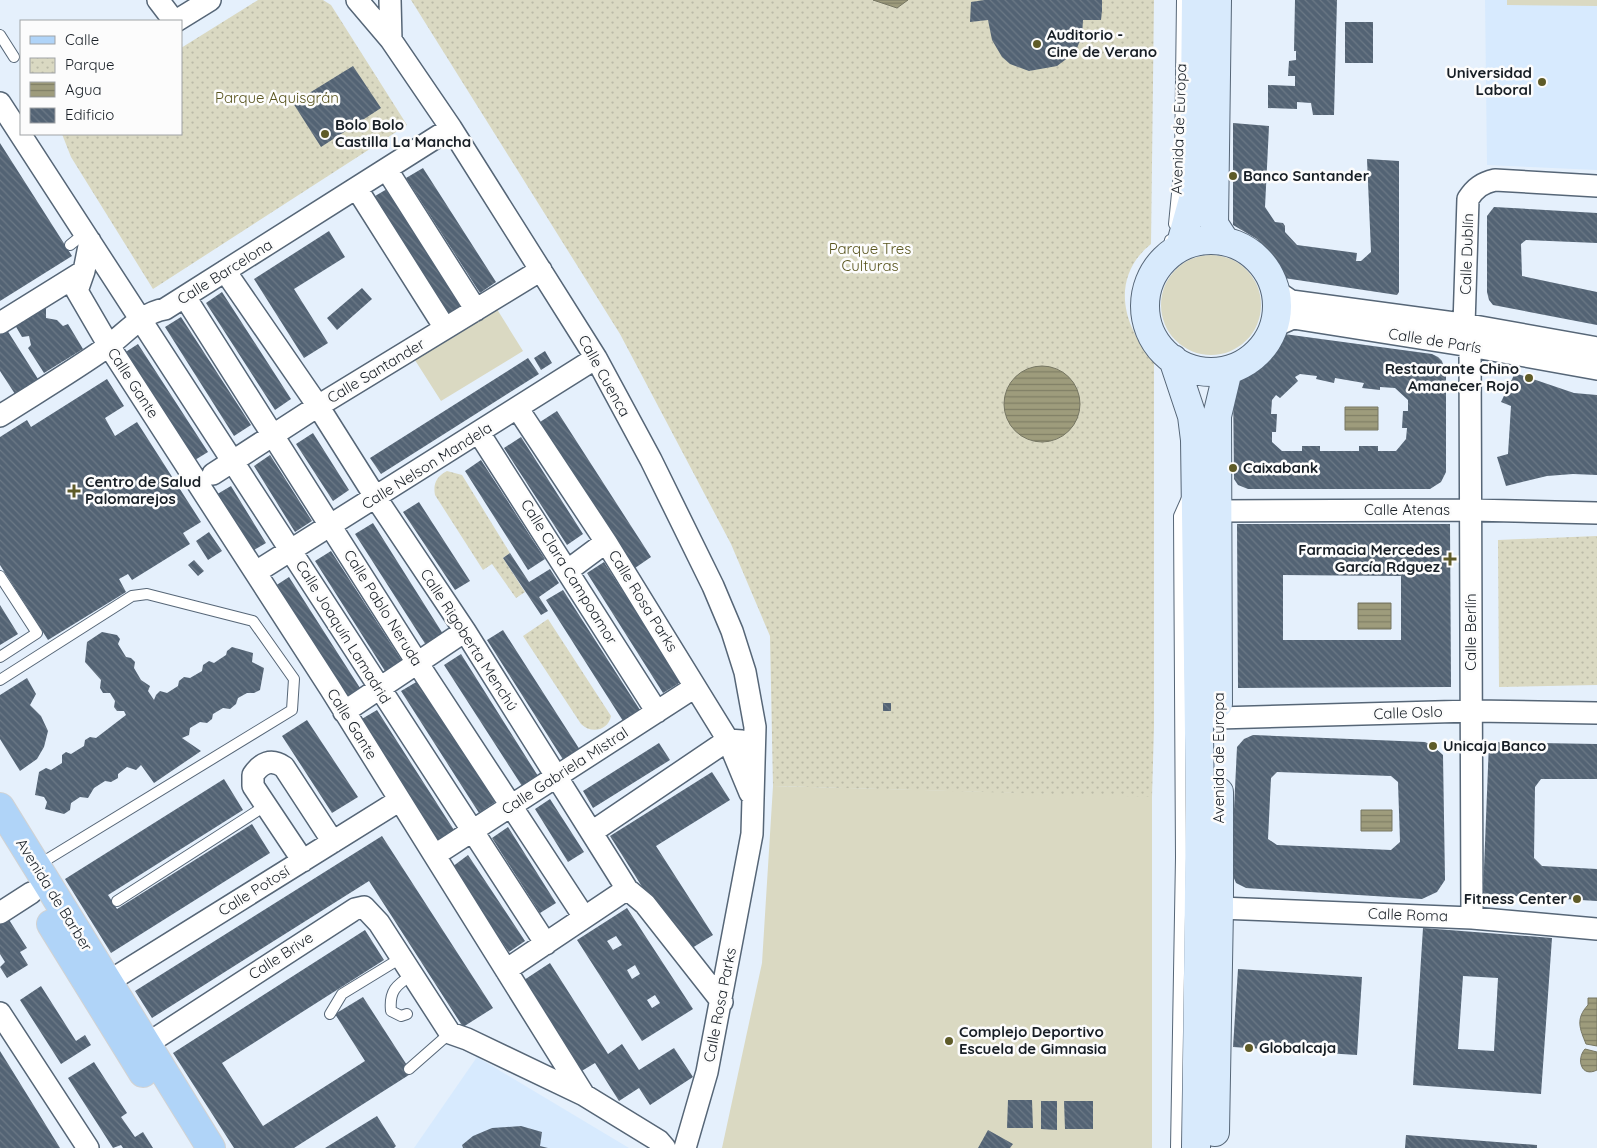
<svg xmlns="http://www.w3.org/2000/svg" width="1597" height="1148" font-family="Quicksand,sans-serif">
<defs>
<pattern id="park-dots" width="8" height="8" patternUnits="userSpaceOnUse" patternTransform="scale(1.25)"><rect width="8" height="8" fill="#dad9c2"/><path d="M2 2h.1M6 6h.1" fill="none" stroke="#babaa7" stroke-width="1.8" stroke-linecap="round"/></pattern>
<pattern id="water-rules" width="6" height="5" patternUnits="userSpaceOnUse" patternTransform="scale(1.25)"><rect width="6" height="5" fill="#9e9c7c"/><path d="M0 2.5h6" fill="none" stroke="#807f65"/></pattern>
<pattern id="building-back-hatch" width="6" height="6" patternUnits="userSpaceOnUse" patternTransform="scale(1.25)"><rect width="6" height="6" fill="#536374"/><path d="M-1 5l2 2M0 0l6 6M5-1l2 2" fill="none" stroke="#6c7986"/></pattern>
</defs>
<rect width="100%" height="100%" fill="#e5f0fc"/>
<path fill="#d7eafe" d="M1485 0H1597V170L1487 165Z
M477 1057 629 1148H414Z"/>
<path fill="#dad9c2" d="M1507 0H1597V6L1507 5Z
M1161 305a50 50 0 1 1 100 0a50 50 0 1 1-100 0Z
M495 306 523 351 441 401 413 357Z
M773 786 1152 796V1148H722L762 963Z"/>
<path fill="url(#park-dots)" d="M258 0H323L331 5 407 125 153 289 71 157 62 134H181V48Z
M411 0H1154L1151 244C1110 277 1122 327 1154 360V727L1152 797 773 786 770 636 731 544 620 334Z
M447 471 462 475 510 553 503 558 525 592 516 598 492 564 483 570 435 495C433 484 436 477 447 471Z
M1597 536V685L1499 687 1498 540Z
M548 619 611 716C608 731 591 734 581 724L523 636Z"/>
<path fill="url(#water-rules)" stroke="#767662" d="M873 0H908L897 8Z
M1004 404a38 38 0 1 1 76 0a38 38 0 1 1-76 0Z
M1345 407H1378V430H1345Z
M1358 603H1391V629H1358Z
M1361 810H1392V831H1361Z
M1588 998H1597V1046L1586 1044C1580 1029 1575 1019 1588 1005Z
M1585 1049 1597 1052V1070C1581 1078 1576 1059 1585 1049Z"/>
<path fill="url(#building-back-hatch)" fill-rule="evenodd" d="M984 0H1102V11L1101 20H1083L1082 36 1077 48 1069 57 1057 66 1029 71 1010 64 1002 57 992 40 988 20 970 22 971 2Z
M1295 0H1337L1334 115H1313L1311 103 1297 102V109L1268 108V85L1295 86V76H1288L1289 61 1296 60V51H1294Z
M1345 22H1373V63H1345Z
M353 66 381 108 321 147 293 103Z
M1233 123 1269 126 1265 207 1275 222 1283 223 1285 226V232L1297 245 1357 253 1356 261H1361L1371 252 1367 159 1399 161V292L1397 295 1284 278 1277 263 1257 239 1233 225Z
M0 143 72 256 0 301Z
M423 168 496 282 480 293 406 178Z
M387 189 461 306 444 316 370 199Z
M1494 207 1597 213V243L1526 240 1521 244 1522 276 1597 292V325L1493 305 1489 300 1487 292V216Z
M329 231 345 257 294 289 328 343 304 358 254 279Z
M362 288 372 299 337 330 327 318Z
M222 292 291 399 275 410 206 303Z
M46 306V318L57 320 63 326 68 324 83 349 44 373 28 348 31 345 29 336 22 337 15 325Z
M181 317 251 425 234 436 165 327Z
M7 330 38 379 15 394 0 371V335Z
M1284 334 1432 354 1438 357 1442 361 1446 374V472L1441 482 1430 489H1248L1238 485 1234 479 1233 380 1253 372 1269 358ZM1300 374 1317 376 1316 379 1334 383 1335 378 1364 383 1362 388 1380 390V387L1395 388 1408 400V411H1403L1402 428H1407L1406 439 1396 451H1378V446H1359V451H1320V446H1302V451H1282L1272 442V432H1276L1277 414H1271L1272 400 1276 395 1280 398 1298 381 1295 377Z
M138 344 208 452 190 463 121 355Z
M545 351 552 363 541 370 534 358Z
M528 358 539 374 381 474 370 458Z
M1515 373 1574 393 1597 395V475L1573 474 1547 476 1506 486 1497 457 1508 454 1511 406 1501 402Z
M107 379 124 406 105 418 115 436 137 422 201 522 183 533 190 544 132 580 128 574 119 579 126 592 48 640 0 565V437L27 420 31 427Z
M557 411 651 557 635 568 540 422Z
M313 433 349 490 333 501 296 444Z
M521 437 583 534 567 545 504 448Z
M270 455 312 521 295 532 254 466Z
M481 460 545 559 528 570 465 471Z
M231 486 266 543 249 553 214 496Z
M419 502 470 581 455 590 403 512Z
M373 523 443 634 426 645 355 534Z
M1237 524H1450L1451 687 1238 688ZM1283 575 1401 576V640H1283Z
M209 532 222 551 208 560 196 541Z
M331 551 402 661 385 671 315 561Z
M510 553 529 582 550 569 559 583 539 597 548 611 541 615 503 558Z
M194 560 204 571 198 576 188 565Z
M604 562 681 682 663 693 587 573Z
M289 577 360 688 343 699 272 588Z
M563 590 640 710 623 721 546 600Z
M0 605 18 634 0 645Z
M503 630 580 750 564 761 487 640Z
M102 632 117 635 120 639 118 644 126 657 131 658 135 662 134 668 141 680 150 686 148 691 154 700 156 695 160 691 167 693 178 686 179 681 184 677 190 678 202 671 203 665 209 661 214 663 226 655 227 651 232 647 253 653 252 662 264 668 260 690 254 693H247L238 698 236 704 230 709 223 708 213 714 212 719 207 723 200 722 190 728 189 735 182 738 201 751 154 783 141 765 136 770 127 767 118 774V778L111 782 105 781 94 788 88 798 80 797 71 803 70 810 64 814 45 809 47 802 44 797 35 795 39 772 46 768 51 770 62 763V755L66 752 71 754 84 746 85 740 90 737 96 738 126 715 124 711H117L114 707 115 701 110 693H103L100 688 101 680 85 662 87 642Z
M461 654 538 776 522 786 444 665Z
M27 678 36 694 30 705 41 716 48 731 44 747 37 759 20 771 0 739V695Z
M418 681 495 802 479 813 401 691Z
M883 703H891V711H883Z
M377 710 454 830 438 840 360 720Z
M307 720 358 797 332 813 282 736Z
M1253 735 1425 742 1433 746 1443 755 1445 880 1437 892 1422 899 1246 888 1236 883 1231 871 1237 747 1244 739ZM1277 772 1391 776 1398 782 1400 842 1391 850 1277 845 1268 839 1271 778Z
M1489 742 1597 744V779H1541L1535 787 1534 858 1542 866 1597 869V901L1483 894Z
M659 743 670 760 593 808 583 791Z
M712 772 730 800 656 846 713 935 684 953 610 836Z
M224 779 243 810 108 895 117 909 252 824 270 853 111 953 65 879Z
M550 799 584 852 568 862 535 809Z
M508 827 556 903 540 913 492 838Z
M382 836 493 1008 463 1027 369 881 152 1018 135 991Z
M468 855 525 941 509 952 452 867Z
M627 908 693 1009 642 1041 577 940ZM616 936 622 945 613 950 607 941ZM635 965 640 974 632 979 627 970ZM655 995 660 1003 652 1008 647 1000Z
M6 915 27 948 20 952 28 965 7 978 0 967 5 962 0 954V919Z
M1423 928 1552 938 1541 1094 1413 1085ZM1463 976 1498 978 1494 1051 1458 1049Z
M365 930 384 960 222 1063 263 1126 365 1061 335 1014 363 997 412 1073 294 1148H234L173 1053Z
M550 963 608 1054 622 1044 639 1070 674 1048 693 1077 650 1105 639 1088 619 1101 595 1063 580 1072 521 982Z
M1238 969 1362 977 1357 1055 1233 1047Z
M41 986 76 1041 85 1035 91 1045 61 1064 20 1000Z
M0 1051 10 1067 60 1148H0Z
M94 1062 127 1113 121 1117 135 1137 143 1132 153 1148H123L121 1145 113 1148 68 1078Z
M1008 1100H1032L1033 1128H1007Z
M1041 1101H1057V1130L1041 1129Z
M1064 1101H1093V1129H1065Z
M377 1116 396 1146 394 1148H325Z
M521 1126 542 1132 540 1146 548 1148H463L462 1145 473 1136 492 1128Z
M988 1130 1013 1144 1010 1148H978Z
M1406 1135 1537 1145V1148H1405Z"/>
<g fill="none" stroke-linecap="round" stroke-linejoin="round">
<defs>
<path id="lane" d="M0 35 14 57
M1174 224 1180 163 1182 0
M70 245 85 233
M1166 258 1170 240
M0 576 37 633 0 657
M0 680 132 596 147 594 253 621 294 679 292 710 38 865
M117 901 265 806
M330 1014 342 994 401 958
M407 1014 401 1016 391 1011C389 991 396 985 412 975
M409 1069 450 1033
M1176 1148 1181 857 1179 516 1187 498"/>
<path id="street" d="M158 0 174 21
M357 0 391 40 451 128 596 358 651 460 713 586 732 631 745 672 755 727 752 834 707 1072 685 1148
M390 0 391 40
M176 21 210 0
M0 103 546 944
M387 170 476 310
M357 189 445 328
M90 241 84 271 77 291 109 346 330 688 584 1095 659 1141 665 1148
M225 271 318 406 376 498 465 631 627 889 645 904 722 1002
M1276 291 1291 301 1469 325 1597 348
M185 297 418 664 584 917
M0 323 84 271
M1464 325 1468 199C1475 188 1482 183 1495 180L1597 186
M1275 326 1293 318 1470 346 1597 369
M1470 346 1472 918
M518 409 606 542 707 706 728 740 750 793
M0 416C36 393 73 371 107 347 126 333 141 313 165 309L451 128
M479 433 657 712
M213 474 318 406 541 270
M1218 511 1471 510 1597 513
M567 571 606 542
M256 572 596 358
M344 712 465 631
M1218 718 1472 711 1597 713
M592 832 728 740 742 741
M435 855 695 687
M303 861 253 786V775C261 763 271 758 284 767L333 842
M1219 908 1472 918 1597 929
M0 913 31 893
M506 970 627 889
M100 996 108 982 400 800
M0 1013 88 1148
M147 1044 355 909 364 907 379 923 450 1033 467 1039 584 1095"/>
<path id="secondary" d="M1217 0 1214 224 1225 241
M1145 306a66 66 0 1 1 132 0a66 66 0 1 1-132 0Z
M1180 247 1194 196 1196 0
M1173 359 1192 416 1195 440 1200 806 1196 1148
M1218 704 1217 416 1228 370
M1215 1132 1219 908V792"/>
<path id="primary" d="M0 807 211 1148
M51 924 143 1073"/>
</defs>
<use href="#lane" stroke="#566677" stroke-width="12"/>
<use href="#street" stroke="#566677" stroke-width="24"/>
<use href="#secondary" stroke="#566677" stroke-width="30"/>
<use href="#primary" stroke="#d1d2d3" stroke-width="30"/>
<use href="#lane" stroke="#fff" stroke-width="10"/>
<use href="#street" stroke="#fff" stroke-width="21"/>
<use href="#secondary" stroke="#d8eafc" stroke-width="28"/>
<use href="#primary" stroke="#b0d4f8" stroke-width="28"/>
</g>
<g fill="#5e5b28" stroke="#fcfcfc" stroke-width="2">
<circle cx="1037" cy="44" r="5"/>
<circle cx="1542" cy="82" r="5"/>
<circle cx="325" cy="134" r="5"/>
<circle cx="1233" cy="176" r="5"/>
<circle cx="1529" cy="378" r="5"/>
<circle cx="1233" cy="468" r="5"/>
<path d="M71.5 483.5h5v5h5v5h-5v5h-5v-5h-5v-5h5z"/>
<path d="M1447.5 551.5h5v5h5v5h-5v5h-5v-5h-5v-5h5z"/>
<circle cx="1433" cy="746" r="5"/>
<circle cx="1577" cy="899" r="5"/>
<circle cx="949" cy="1041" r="5"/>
<circle cx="1249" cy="1048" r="5"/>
</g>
<g text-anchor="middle" stroke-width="5" stroke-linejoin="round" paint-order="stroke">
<g font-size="15" font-weight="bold" fill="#171e25" stroke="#fcfcfc" text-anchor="start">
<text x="1047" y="40">Auditorio -<tspan x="1047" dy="17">Cine de Verano</tspan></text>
<text x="1532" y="78" text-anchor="end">Universidad<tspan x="1532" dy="17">Laboral</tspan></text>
<text x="335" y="130">Bolo Bolo<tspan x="335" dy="17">Castilla La Mancha</tspan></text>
<text x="1243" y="181">Banco Santander</text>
<text x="1519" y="374" text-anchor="end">Restaurante Chino<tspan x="1519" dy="17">Amanecer Rojo</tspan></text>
<text x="1243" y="473">Caixabank</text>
<text x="85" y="487">Centro de Salud<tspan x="85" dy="17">Palomarejos</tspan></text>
<text x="1440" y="555" text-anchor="end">Farmacia Mercedes<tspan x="1440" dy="17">García Rdguez</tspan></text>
<text x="1443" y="751">Unicaja Banco</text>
<text x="1567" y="904" text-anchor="end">Fitness Center</text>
<text x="959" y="1037">Complejo Deportivo<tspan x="959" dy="17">Escuela de Gimnasia</tspan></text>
<text x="1259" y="1053">Globalcaja</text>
</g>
<g font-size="15" fill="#5a5620" stroke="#fcfcfc">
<text x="277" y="103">Parque Aquisgrán</text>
<text x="870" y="254">Parque Tres<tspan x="870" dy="17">Culturas</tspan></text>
</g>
<g font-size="15" fill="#171e25" stroke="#fcfcfc">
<text transform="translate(1179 129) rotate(-88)" y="5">Avenida de Europa</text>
<text transform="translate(1467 254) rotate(-88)" y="5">Calle Dublín</text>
<text transform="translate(225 272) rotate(-32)" y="5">Calle Barcelona</text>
<text transform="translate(1435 341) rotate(9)" y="5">Calle de París</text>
<text transform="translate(376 371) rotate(-31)" y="5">Calle Santander</text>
<text transform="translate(604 376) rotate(61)" y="5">Calle Cuenca</text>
<text transform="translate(133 383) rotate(57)" y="5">Calle Gante</text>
<text transform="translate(427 466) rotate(-32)" y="5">Calle Nelson Mandela</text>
<text x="1407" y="515">Calle Atenas</text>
<text transform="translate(569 572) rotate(58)" y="5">Calle Clara Campoamor</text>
<text transform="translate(643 601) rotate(58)" y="5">Calle Rosa Parks</text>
<text transform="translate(383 608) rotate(58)" y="5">Calle Pablo Neruda</text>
<text transform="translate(343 632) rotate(58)" y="5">Calle Joaquín Lamadrid</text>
<text transform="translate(1471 632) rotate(-90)" y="5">Calle Berlín</text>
<text transform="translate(469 640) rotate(57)" y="5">Calle Rigoberta Menchú</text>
<text transform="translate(1408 713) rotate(-2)" y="5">Calle Oslo</text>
<text transform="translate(352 724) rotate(58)" y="5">Calle Gante</text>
<text transform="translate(1219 758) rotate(-90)" y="5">Avenida de Europa</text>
<text transform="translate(565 771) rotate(-33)" y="5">Calle Gabriela Mistral</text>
<text transform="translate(254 891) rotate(-32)" y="5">Calle Potosí</text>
<text transform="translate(54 895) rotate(58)" y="5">Avenida de Barber</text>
<text transform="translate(1408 915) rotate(2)" y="5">Calle Roma</text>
<text transform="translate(281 956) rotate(-33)" y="5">Calle Brive</text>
<text transform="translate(720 1005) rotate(-79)" y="5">Calle Rosa Parks</text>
</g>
</g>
<rect x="20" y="20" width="162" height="115" fill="#fcfcfc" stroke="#a0a3a6"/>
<rect x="30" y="36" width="25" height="8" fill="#b0d4f8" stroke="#a0a3a6"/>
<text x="65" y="45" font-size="15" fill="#171e25">Calle</text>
<rect x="30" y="58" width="25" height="15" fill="url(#park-dots)" stroke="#a0a3a6"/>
<text x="65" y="70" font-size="15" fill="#171e25">Parque</text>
<rect x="30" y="82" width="25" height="15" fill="url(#water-rules)" stroke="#a0a3a6"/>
<text x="65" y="95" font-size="15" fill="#171e25">Agua</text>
<rect x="30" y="108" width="25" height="15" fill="url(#building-back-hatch)" stroke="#a0a3a6"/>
<text x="65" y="120" font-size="15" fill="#171e25">Edificio</text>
</svg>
